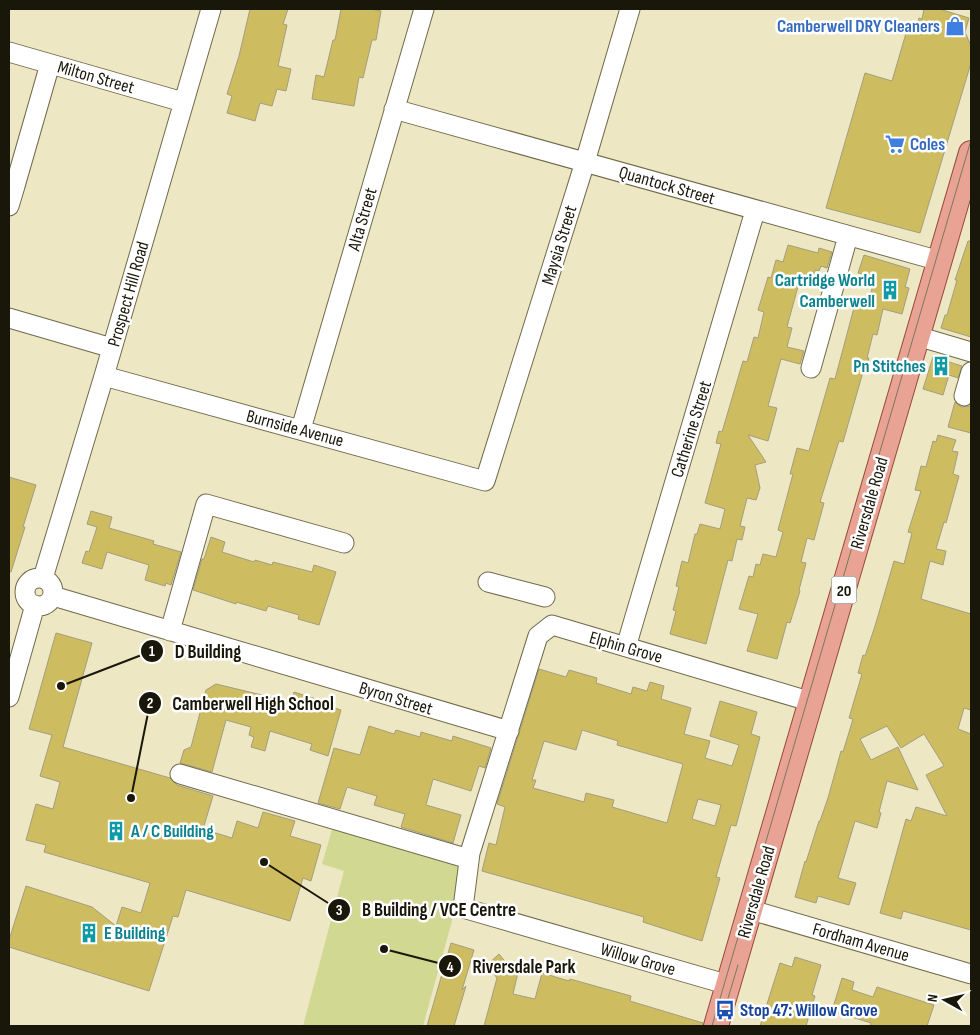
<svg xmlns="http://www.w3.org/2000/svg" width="980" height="1035" font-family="'Sofia Sans Condensed',sans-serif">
<rect width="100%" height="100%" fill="#ede7c4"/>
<path fill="#d0d891" d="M334 823 468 863 423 1026H303L344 871 322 864Z"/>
<path fill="#cdbc60" stroke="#a49e7d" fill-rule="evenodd" d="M250 9H288L283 24 287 25 278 66 291 69 286 91 277 89 272 106 260 103 255 121 227 113 232 96 227 94 239 56Z
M341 9H370L381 11 376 40H372L363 78 359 77 354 106 312 99 316 75 324 77 333 40H335Z
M924 9H939L969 18 965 32 971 46V63L920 233 826 208 865 73 892 81 909 23 917 25 919 18 922 19Z
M968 241H971V337L941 328 945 315H947L957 280H955Z
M788 245 818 253 819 248 832 252 827 268 821 266 819 271 815 270 812 283 800 279 787 327 792 328 787 347 804 351 800 364 781 359 768 406 777 408 768 441 748 435 766 462 755 465 760 488 756 500 747 498 740 526 745 527 742 540 737 539 732 561 728 560 706 644 670 634 676 611 673 610 679 587 676 586 682 561 688 563 695 534H697L700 524 720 529 725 509 705 503 721 444 716 443 719 431 722 432 743 361 747 362 754 337 758 338 764 312 758 310 768 277 771 278 776 260 783 262Z
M864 255 910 269 905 287 909 288 902 314 883 309 877 335 873 334 867 358H869L865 372H863L843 442 839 441 820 502 824 503 814 540 807 538 801 562 806 563 799 590 800 591 790 623 787 622 777 659 747 651 758 614 739 609 749 576 753 577 756 564 760 565 763 554 776 557 783 532 778 530 793 474H790L797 448 809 451 830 378 835 379 855 304 867 307 875 278 858 273Z
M933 357 962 366 958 378 949 375 943 395 923 389Z
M955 402 961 407 971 406V433L948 427Z
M938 435 956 440 952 451 958 452 953 474 959 476 946 523 944 522 936 549 946 551 943 565 930 561 921 599 971 614V710L964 708 958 729 971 734V930L903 911 901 919 880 913 906 819 911 821 916 807 947 816 926 775 944 766 924 734 901 748 887 726 860 739 871 760 898 747 918 790 887 781 879 812 881 813 877 828 855 821 838 878 856 883 849 905 818 896 816 903 795 897 805 861 806 862 819 821H820L828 798 841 751 843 752 853 719 849 718 862 674 858 673 863 655 865 656 875 626 894 561 904 564 912 533 908 532 921 491 915 490 921 466 926 467 933 441 936 442Z
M9 477 36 485 23 527H25L11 572 9 571Z
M91 511 112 517 109 528 154 541 153 544 181 552 171 585 166 583 165 586 145 580 149 565 107 552 102 569 82 563 86 551 89 552 97 527 87 524Z
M211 537 225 542 222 552 254 562 255 560 272 565 273 562 312 572 314 565 336 572 319 625 298 619 299 615 268 606 266 611 236 602V604L193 590 202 559H204Z
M56 633 92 643 63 747 170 778 177 785 213 796 203 829 232 838 237 821 258 828 263 812 295 821 290 836 321 845 311 881 303 878 290 921 186 890 178 917 173 916 149 991 9 947V940L26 886 92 907 116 926 122 907 141 913 150 883 44 852 46 845 26 840 36 804 53 809 60 782 40 776 52 735 29 729Z
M539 669 566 677 569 670 597 678 596 683 631 694 633 687 647 691 650 682 664 686 661 699 691 708 684 734 710 741 705 758 732 766 739 745 710 736 720 701 757 712 751 734 760 737 736 826 731 825 716 877 720 878 702 941 643 922 644 917 482 871 489 843 496 845 505 807 497 804ZM582 730 618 741 617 745 683 764 667 823 612 807 614 800 586 793 584 802 533 788 536 780H532L544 741 576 750ZM698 799 721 805 715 826 692 819Z
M216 684 291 702 294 692 316 699 315 702 341 710 328 756 310 750 312 744 270 731 265 751 251 747 254 737 249 735 251 727 226 720 212 772 180 763 184 750 191 747 206 690Z
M369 726 394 734 396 730 420 737 421 732 452 741 453 736 491 748 485 768 479 766 471 791 433 779 426 805 461 815 453 843 401 827 405 814 374 805 377 796 347 787 340 809 318 803 334 748 360 755Z
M451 943 474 950 462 990 466 986 454 1026H427Z
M499 954 508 965 519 968 513 994 535 999 542 973 569 981 570 979 631 996 630 1001 703 1023V1026H484L497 978 487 965Z
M795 957 821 965 812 995 815 996 806 1026H760L780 963 792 967Z
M842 978 854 982 852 990 873 997 877 987 934 1005 927 1026H870L871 1023 832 1011Z"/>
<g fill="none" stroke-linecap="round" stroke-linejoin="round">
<defs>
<path id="minor" d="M9 52 183 102
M394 109 940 261
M9 184 15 186 50 64
M9 206 15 186
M9 318 112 348
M917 336 971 352
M811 368 848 236
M104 376 485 481 585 162 630 9
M964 396 971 372
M301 429 424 9
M43 578 104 376 211 9
M25 592a14 14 0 1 1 28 0a14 14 0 1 1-28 0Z
M488 582 545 597
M53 596 509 731
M170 631 206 504 344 543
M626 647 755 211
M9 697 35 605
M180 774 469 859
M751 910 971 974
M729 985 463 908 470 853 538 636 552 625 812 702"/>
<path id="major" d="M716 1026 971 153"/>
</defs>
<use href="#minor" stroke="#706a4b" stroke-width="21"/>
<use href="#major" stroke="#974a37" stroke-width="26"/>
<use href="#minor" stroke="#fff" stroke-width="19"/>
<use href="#major" stroke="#e9a395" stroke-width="24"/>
<path stroke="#7a775f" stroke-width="1" d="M726 1005 738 965
M712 1026 971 140"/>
</g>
<defs>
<symbol id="shop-bare" viewBox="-9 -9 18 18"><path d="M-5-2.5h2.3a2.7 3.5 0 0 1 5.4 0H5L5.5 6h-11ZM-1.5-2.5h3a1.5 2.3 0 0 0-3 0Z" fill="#3f7fe0" stroke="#fff" stroke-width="2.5" paint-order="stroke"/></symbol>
<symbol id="supermarket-bare" viewBox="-9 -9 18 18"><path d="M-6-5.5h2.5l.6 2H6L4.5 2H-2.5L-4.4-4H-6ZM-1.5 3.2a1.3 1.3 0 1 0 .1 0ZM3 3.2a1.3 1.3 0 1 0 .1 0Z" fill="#3f7fe0" stroke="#fff" stroke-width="2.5" paint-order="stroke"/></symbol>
<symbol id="building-bare" viewBox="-9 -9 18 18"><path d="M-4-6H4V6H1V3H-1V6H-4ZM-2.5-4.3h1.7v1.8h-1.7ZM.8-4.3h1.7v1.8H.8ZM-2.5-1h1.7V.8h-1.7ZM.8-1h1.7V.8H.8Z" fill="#0f9aa8" stroke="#fff" stroke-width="2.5" paint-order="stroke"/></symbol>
<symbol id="bus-bare" viewBox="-9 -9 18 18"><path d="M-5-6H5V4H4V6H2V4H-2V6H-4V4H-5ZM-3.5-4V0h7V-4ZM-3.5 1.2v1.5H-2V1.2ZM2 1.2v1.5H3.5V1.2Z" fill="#1a4fb4" stroke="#fff" stroke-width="2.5" paint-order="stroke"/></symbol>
</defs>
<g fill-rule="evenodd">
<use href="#shop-bare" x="941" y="12" width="28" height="28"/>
<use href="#supermarket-bare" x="881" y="130" width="28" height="28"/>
<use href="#building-bare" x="876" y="276" width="28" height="28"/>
<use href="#building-bare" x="927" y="352" width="28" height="28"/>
<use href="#building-bare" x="102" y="817" width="28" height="28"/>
<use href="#building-bare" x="75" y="919" width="28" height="28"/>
<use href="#bus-bare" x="711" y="996" width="28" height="28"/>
</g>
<g text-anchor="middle" stroke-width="5" stroke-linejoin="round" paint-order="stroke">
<rect fill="#fff" stroke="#5e5d54" stroke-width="1" x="831.5" y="576.5" width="25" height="27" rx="4"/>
<g font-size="16" font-weight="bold" fill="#19170a">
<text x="844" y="596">20</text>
</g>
<g font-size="18" font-weight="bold" fill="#366cbe" stroke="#fff" text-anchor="end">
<text x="940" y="32">Camberwell DRY Cleaners</text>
<text x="910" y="150" text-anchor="start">Coles</text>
</g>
<g font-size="18" fill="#19170a" stroke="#fff">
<text transform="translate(96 77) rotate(16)" y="6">Milton Street</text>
<text transform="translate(667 185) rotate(16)" y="6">Quantock Street</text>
<text transform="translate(362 219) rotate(-74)" y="6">Alta Street</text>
<text transform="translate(559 245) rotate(-73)" y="6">Maysia Street</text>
<text transform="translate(128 294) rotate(-74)" y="6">Prospect Hill Road</text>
<text transform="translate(295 428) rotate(15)" y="6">Burnside Avenue</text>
<text transform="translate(691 429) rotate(-73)" y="6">Catherine Street</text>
<text transform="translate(869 503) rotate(-74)" y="6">Riversdale Road</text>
<text transform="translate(626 647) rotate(16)" y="6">Elphin Grove</text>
<text transform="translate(396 698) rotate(17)" y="6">Byron Street</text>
<text transform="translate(756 892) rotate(-74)" y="6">Riversdale Road</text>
<text transform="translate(861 942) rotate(16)" y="6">Fordham Avenue</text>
<text transform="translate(638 959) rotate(16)" y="6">Willow Grove</text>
</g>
<g font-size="18" font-weight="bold" fill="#0d838f" stroke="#fff" text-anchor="end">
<text x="875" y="286">Cartridge World<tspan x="875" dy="21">Camberwell</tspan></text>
<text x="926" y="372">Pn Stitches</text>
<text x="131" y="837" text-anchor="start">A / C Building</text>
<text x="104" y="939" text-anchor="start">E Building</text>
</g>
<g font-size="18" font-weight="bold" fill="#164399" stroke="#fff" text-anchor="start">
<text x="740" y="1016">Stop 47: Willow Grove</text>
</g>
</g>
<path fill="none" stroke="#19170a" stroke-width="2" d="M61 686L152 651M131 798L150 703M264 862L339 910M384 949L450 966"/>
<g fill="#19170a" stroke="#fff" stroke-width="2">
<circle cx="61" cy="686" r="5"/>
<circle cx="131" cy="798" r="5"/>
<circle cx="264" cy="862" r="5"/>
<circle cx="384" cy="949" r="5"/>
<circle cx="152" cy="651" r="12"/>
<circle cx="150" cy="703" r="12"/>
<circle cx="339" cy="910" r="12"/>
<circle cx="450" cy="966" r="12"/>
</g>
<g font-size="15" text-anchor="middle" font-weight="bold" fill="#fff">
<text x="152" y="656">1</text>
<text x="150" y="708">2</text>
<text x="339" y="915">3</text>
<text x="450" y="972">4</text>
</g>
<g font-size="19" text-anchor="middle" font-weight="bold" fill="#19170a" stroke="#fff" stroke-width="5" stroke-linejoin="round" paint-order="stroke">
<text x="208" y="658">D Building</text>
<text x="253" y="710">Camberwell High School</text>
<text x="439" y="916">B Building / VCE Centre</text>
<text x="524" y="973">Riversdale Park</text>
</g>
<rect width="980" height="1035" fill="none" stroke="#19170a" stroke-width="20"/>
<g transform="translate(945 1000) rotate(278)" stroke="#ffffff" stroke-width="4" paint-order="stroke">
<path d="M0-4L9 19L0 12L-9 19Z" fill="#19170a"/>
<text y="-8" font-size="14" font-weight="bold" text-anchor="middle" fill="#19170a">N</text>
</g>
</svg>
